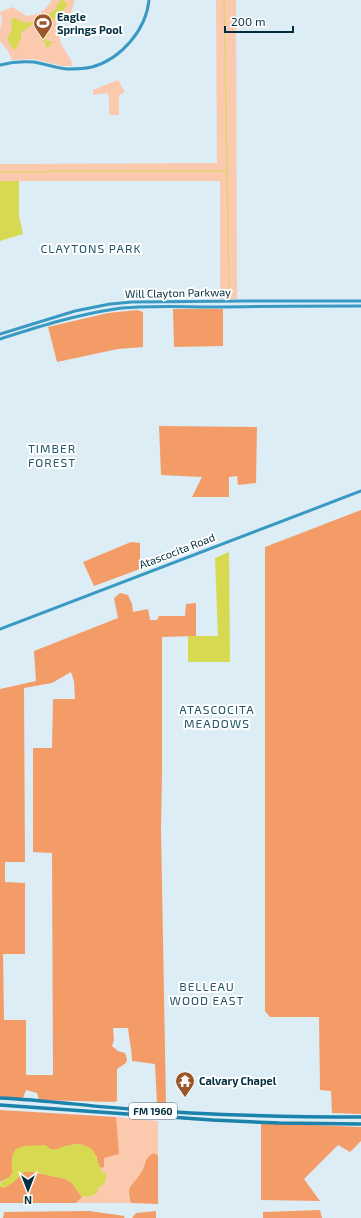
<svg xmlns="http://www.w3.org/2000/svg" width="361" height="1218" font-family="'Exo 2',sans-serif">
<rect width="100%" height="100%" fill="#dcedf6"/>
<path fill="#fac9ae" d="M52 0H75L71 12V19H58L56 21C57 29 59 36 61 43 64 51 72 58 72 66H62L33 59 12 60 8 51 0 41V31L2 20 0 12 12 7 27 16C42 14 43 12 52 0Z
M216 0H236L237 299H220V181H0V164L217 163Z
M118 80 125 92 119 95V115H109V99L108 93 93 95V90L95 89Z
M116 1117 158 1121V1156L128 1195 131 1203H76L82 1197 91 1196 98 1188 102 1186 103 1173 100 1168Z"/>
<path fill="#f49c68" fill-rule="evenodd" d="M173 309H223V346L174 347Z
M137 310 143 312V347L118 349 57 362 48 327 108 313Z
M159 426 257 427 256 483 238 485 237 476 229 477V497H192L202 477 161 475Z
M361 510V1114L332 1113 331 1091 320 1090 319 1017H270L265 1011V547Z
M131 542 140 543V569L94 586 83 562Z
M120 593 128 595 132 604 133 612 148 609 150 620H157L159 616H185L186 604 196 603V636L162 637V772L161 830 166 1104H157L155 1064 132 1061C132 1050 129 1039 128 1028H113L114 1040 112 1046 118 1051 125 1053 127 1059 126 1063 117 1069V1101L114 1102 39 1100 37 1093 26 1090 23 1098H0V689L36 681 34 651 118 618 114 598ZM71 672 74 681 75 699H53L52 748H33V852L52 853 53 1075H26V1020H4L3 954H25V883L5 882V862H25L24 688 52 683Z
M0 1110 116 1117 119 1154 104 1158V1167L100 1168 97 1160V1157L83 1145 75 1144 64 1147 57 1150 16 1149 12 1158 13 1171 10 1177 0 1182Z
M261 1123 361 1127V1141L350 1152 338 1145 304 1179 320 1201 261 1200Z
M154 1153 158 1156V1204L131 1203C125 1185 133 1186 141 1173 147 1165 143 1158 154 1153Z
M24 1172H33L66 1179 72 1183 82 1197 76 1203H0V1186L4 1188 20 1175Z
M320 1210 322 1218H263V1212Z
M89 1211 125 1216 124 1218H3L4 1212Z
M156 1211V1218H132L136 1213Z"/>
<path fill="#d7da51" d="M61 0 66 2 67 6 60 14 55 17 50 27 45 28 38 24 31 25 27 29 21 32V40L18 43 17 49H13L7 39 12 30 11 20 15 18 25 23 39 21 48 16 51 12 55 10 58 3Z
M48 32 49 34V36L45 37 46 40 47 41H51L53 43 51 44 49 43 50 46 48 48 46 47V43L41 40 43 38 42 36 45 35Z
M0 181H19V216L23 234 0 241Z
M229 552 230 662H188V636H218L215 558Z
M75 1144C100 1146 93 1156 103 1173L106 1174C106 1181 105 1185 98 1188L97 1193 91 1196 82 1197 72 1183 66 1179 33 1172H24L14 1182 4 1188 0 1186 1 1182C18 1173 10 1173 12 1158 12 1155 14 1152 16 1149L24 1146 46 1145C54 1153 55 1149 65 1146 68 1145 72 1145 75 1144Z"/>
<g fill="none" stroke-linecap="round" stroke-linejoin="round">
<path stroke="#d7da51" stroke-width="1" d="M224 0 229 290
M0 172H42L49 171H227"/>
<path stroke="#3a99c2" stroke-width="3" d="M0 65C11 62 22 61 34 62 45 64 56 68 67 69 75 69 84 69 92 67 121 59 146 30 149 0
M0 334 75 311 110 304 132 302 246 301H361
M0 339C38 327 75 315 115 309 147 305 180 307 212 307 262 306 311 306 361 306
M0 629 361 491"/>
<path stroke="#1b82aa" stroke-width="3.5" d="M0 1098C44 1100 87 1106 130 1109 207 1115 284 1117 361 1117
M0 1105 212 1120 279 1123 361 1124"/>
</g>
<defs>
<symbol id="stadium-pin" viewBox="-11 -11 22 30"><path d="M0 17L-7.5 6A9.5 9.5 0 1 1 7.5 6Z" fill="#9b562b" stroke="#fff"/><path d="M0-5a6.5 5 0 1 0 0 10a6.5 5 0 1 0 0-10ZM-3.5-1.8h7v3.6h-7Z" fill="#fff"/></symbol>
<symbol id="temple-pin" viewBox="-11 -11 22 30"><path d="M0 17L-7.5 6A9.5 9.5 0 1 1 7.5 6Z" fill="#9b562b" stroke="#fff"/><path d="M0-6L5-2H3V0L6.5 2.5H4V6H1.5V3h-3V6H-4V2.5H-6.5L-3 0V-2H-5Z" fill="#fff"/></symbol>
</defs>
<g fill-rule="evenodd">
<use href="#stadium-pin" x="32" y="12" width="22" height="30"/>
<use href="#temple-pin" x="174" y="1070" width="22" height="30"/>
</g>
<g text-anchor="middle" stroke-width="4" stroke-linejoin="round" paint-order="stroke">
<rect fill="#fff" stroke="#4d6c78" stroke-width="1" x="129" y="1103" width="48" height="16" rx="3"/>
<g font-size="10" font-weight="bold" fill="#012d3e">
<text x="153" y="1115">FM 1960</text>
</g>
<g font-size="11" font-weight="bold" fill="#012d3e" stroke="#fff" text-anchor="start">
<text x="57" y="21">Eagle<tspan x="57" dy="13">Springs Pool</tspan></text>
<text x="199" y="1085">Calvary Chapel</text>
</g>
<g font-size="11" fill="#012d3e" stroke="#fff">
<text transform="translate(178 293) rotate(-1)" y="4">Will Clayton Parkway</text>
<text transform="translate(177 551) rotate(-21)" y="4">Atascocita Road</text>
</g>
<g font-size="12" letter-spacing="1" fill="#24576d" stroke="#fff">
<text x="91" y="253">CLAYTONS PARK</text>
<text x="52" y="453">TIMBER<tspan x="52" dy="14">FOREST</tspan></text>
<text x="217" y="714">ATASCOCITA<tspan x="217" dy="14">MEADOWS</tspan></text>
<text x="207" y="991">BELLEAU<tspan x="207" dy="14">WOOD EAST</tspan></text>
</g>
</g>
<g transform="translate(28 1190) rotate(180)" stroke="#ffffff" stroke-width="3" paint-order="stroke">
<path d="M0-3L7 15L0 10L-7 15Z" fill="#012d3e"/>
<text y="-6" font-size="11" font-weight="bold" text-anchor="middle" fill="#012d3e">N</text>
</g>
<path d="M225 26v6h68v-6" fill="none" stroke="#012d3e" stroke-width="2"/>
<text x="231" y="26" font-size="12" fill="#012d3e" stroke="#ffffff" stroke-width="3" paint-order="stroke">200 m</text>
</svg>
